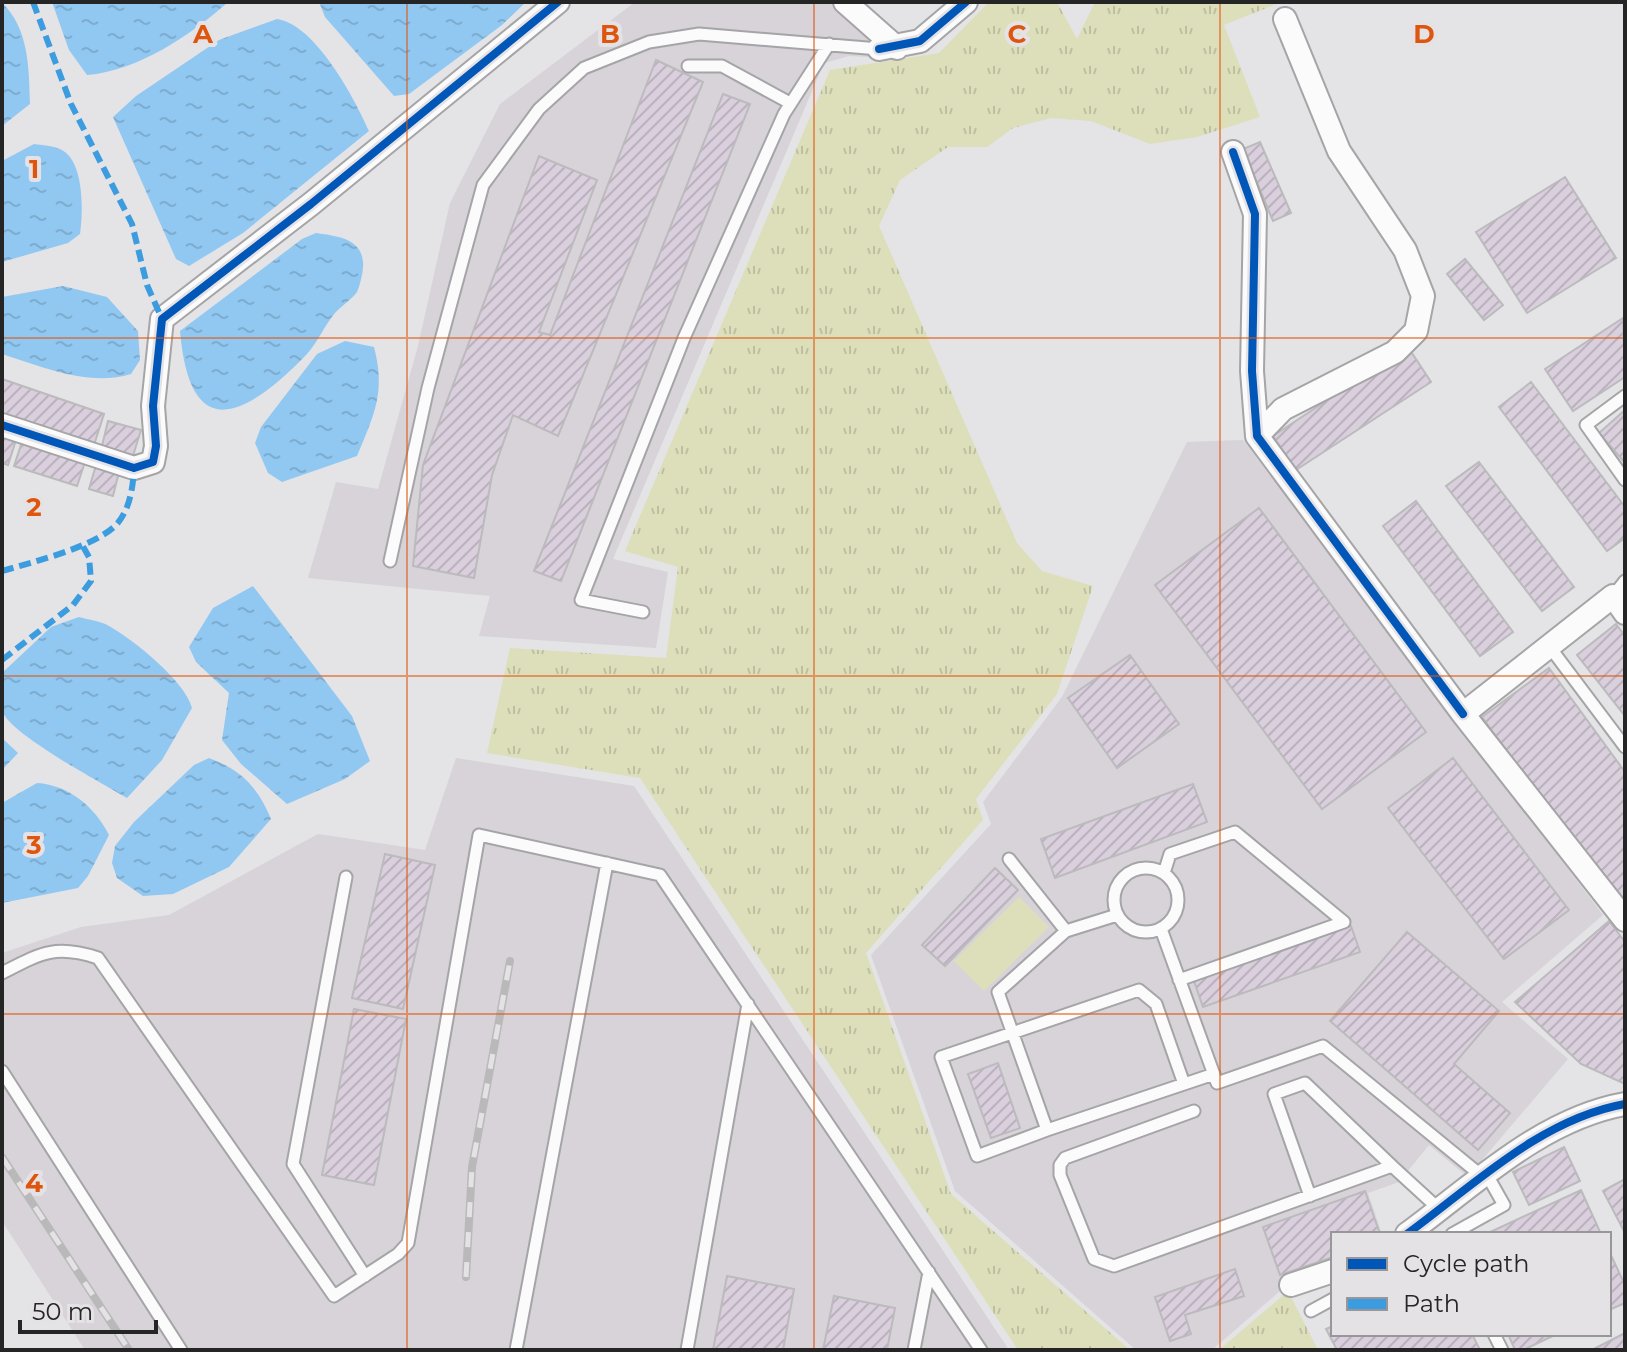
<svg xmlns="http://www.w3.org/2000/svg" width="1627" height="1352" font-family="Montserrat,sans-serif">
<defs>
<pattern id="grass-tufts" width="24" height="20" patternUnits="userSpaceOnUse" patternTransform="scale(2)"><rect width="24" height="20" fill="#dddfbb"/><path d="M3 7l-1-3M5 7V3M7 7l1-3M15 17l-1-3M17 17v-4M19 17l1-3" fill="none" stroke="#bebfa1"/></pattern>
<pattern id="water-ripples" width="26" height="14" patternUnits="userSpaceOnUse" patternTransform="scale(2)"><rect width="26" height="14" fill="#91c8f2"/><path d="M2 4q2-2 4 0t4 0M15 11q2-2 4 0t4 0" fill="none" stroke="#7daccf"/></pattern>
<pattern id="building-hatch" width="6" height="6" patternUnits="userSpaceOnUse" patternTransform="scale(2)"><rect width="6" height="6" fill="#dacfdd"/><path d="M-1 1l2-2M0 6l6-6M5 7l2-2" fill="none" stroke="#bbb2be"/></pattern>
</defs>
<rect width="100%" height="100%" fill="#e4e3e5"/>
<path fill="#d7d3d9" d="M635 2H843L888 41 870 57 849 56 824 63 613 559 668 572 656 648 479 636 490 596 308 578 336 482 378 489 418 346 450 203 500 104Z
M1243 440 1603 915 1502 1002 1568 1059 1482 1160 1492 1169 1474 1182 1429 1145 1399 1182 1368 1193 1382 1234H1333V1269L1288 1284 1212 1350H1136L955 1191 871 955 991 824 983 802 1062 697 1187 442Z
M456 758 634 786 1009 1350H85L2 1221V953L81 927 169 915 318 834 425 850Z"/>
<path fill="url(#grass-tufts)" d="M989 2H1057L1077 39 1095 2H1281L1224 25 1260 117 1197 137 1150 144 1091 121 1051 118 1013 128 987 147H948L900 180 879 226 1017 543 1042 571 1093 586 1057 694 976 799 983 820 866 953 951 1194 1130 1350H1018L640 778 487 753 510 648 666 658 678 567 625 551 830 70 939 53Z
M1288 1291 1318 1350H1219Z"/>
<path fill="#dddfbb" d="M1019 897 1049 927 984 991 954 961Z"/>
<path fill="url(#water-ripples)" d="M52 2H228C191 35 138 71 87 75L69 50Z
M319 2H526L502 25 409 94 394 96 325 17Z
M2 3C29 28 29 69 30 104L2 126Z
M277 19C315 24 355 99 369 131L243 233 189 266 176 259 113 117 136 96 219 40Z
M34 144C42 145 53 146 60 149 85 160 83 212 80 234L68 243 2 262V161Z
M316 233C334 236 361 237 363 262 364 269 360 286 357 292 351 300 341 306 335 313 324 326 318 342 307 354 247 416 190 448 180 331L302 239Z
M63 286 107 297 138 331 140 360 131 374C88 387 43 367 2 354V297Z
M345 341 374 347C386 392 374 415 357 456L282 482 268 473 255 443 261 427 317 354Z
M253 586 352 716 370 761 345 779 287 804 241 764 222 740 229 693 196 662 189 647 213 608Z
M79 617C89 620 101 621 109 626 134 640 185 681 192 708L162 760 127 798C104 784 7 733 2 710 0 699 2 685 2 673L51 627Z
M2 738 18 753 2 770Z
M209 758C241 770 258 787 271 819L229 867 173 894 143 896 117 878 112 863 115 846 134 822 194 765Z
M37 783C69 785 95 807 109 835L88 876 78 888 2 903V803Z"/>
<path fill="url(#building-hatch)" stroke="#bbbabc" stroke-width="2" d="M656 60 703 82 558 436 513 415 492 475 474 578 413 566 423 465 539 156 597 180 539 332 550 335Z
M723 94 750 104 561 581 534 571Z
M1260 142 1291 213 1273 221 1243 149Z
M1565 177 1616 258 1527 313 1476 232Z
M1465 259 1503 305 1484 320 1447 274Z
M1623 318 1625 377 1573 411 1545 369Z
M1408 347 1431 382 1296 470 1273 436Z
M2 379 104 414 94 445 2 414Z
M1531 382 1625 507V538L1607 551 1499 407Z
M1625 410V463L1599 433Z
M108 421 141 430 132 459 101 450Z
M2 432 17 437 8 465 2 463Z
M22 442 85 462 77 486 14 466Z
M1479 462 1574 587 1542 611 1446 486Z
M96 465 119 472 113 496 89 489Z
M1416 501 1513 632 1480 656 1383 526Z
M1259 508 1426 732 1322 809 1155 585Z
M1616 624 1625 636V716L1577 655Z
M1130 655 1179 724 1117 768 1068 698Z
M1549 668 1625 772V913L1482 717Z
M1453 758 1569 910 1504 959 1388 808Z
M1193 784 1207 822 1055 878 1041 839Z
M385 854 435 865 403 1009 352 998Z
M995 868 1018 890 945 966 922 945Z
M1609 921 1625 942V1084L1581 1064 1515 1002Z
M1351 926 1360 952 1203 1007 1194 981Z
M1407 932 1499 1011 1454 1064 1510 1113 1478 1150 1330 1021Z
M354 1009 406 1019 374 1185 322 1175Z
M998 1063 1020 1128 991 1138 968 1074Z
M1564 1147 1580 1181 1529 1205 1513 1172Z
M1625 1179V1233L1603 1191Z
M1581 1190 1601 1234H1486Z
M1365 1191 1380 1234H1333V1257L1280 1275 1263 1227Z
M1609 1251 1625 1285V1303L1609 1310Z
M1235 1269 1244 1296 1185 1315 1191 1334 1170 1341 1155 1297Z
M727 1276 794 1289 783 1350H713Z
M834 1296 895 1308 887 1350H823Z
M1333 1326V1334H1472L1480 1350H1337L1326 1329Z
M1625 1333V1350H1592Z
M1508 1334H1557L1523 1350H1515Z"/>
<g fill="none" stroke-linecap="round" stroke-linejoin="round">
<defs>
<path id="service" d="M688 66H722L790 103
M1625 396 1586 425 1625 480
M390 561 428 388 483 185 539 109 584 68 649 42 699 34 879 49
M1613 596 1625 581
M643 612 581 600 684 338 784 114 829 44
M1549 646 1625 747
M1009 859 1066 931
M1114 900a32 32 0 1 1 64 0a32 32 0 1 1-64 0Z
M1164 873 1170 854 1235 832 1344 922
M346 877 293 1164 365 1276
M1117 915 1066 931 998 992 1047 1130 1214 1074
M1161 929 1217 1083 1323 1046 1483 1177
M2 973C41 953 55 944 98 958L334 1296 398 1254 408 1243 479 835 660 875 981 1350
M1179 980 1344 922
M2 1071 181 1350
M1194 1111 1065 1158 1060 1165V1175L1094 1259 1114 1266 1392 1166 1440 1210
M1047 1130 977 1156 941 1057 1139 990 1156 1004 1184 1084
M1310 1196 1274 1094 1305 1083 1392 1166
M1452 1234 1504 1205 1487 1175
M1311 1311 1333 1299
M1494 1334 1502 1350
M516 1350 607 863
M687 1350 748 1004
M914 1350 929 1272"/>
<path id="minor" d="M845 2 897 48
M879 49 920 41 966 2
M1233 152 1255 214 1252 371 1257 436 1463 714
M2 425 134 468 153 462 156 446 153 406 162 319 311 204 558 2
M1257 436 1283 409 1395 352 1416 331 1423 296 1405 250 1339 151 1285 19
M1625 613 1613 596 1463 714 1625 920
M1407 1234C1474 1185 1541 1119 1625 1104
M1291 1285 1333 1271"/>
</defs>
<use href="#service" stroke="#a5a4a6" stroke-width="15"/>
<use href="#minor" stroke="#a5a4a6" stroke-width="26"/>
<use href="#service" stroke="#fbfbfb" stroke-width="11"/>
<use href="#minor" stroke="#fbfbfb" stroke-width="22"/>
<defs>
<path id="rail" d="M2 1157 129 1350
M466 1277 472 1167 510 961"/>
</defs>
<use href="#rail" stroke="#bab9ba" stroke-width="8"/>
<use href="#rail" stroke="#e5e2e6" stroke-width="5" stroke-dasharray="15" stroke-linecap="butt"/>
<path stroke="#3c9ce0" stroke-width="6" stroke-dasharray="12 6" stroke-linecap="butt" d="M33 2 71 104 132 224 147 285 162 319
M2 571C33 562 90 548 114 527 130 512 133 487 134 468
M2 660 73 605 91 581 89 557 81 543"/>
<defs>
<path id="cycleway" d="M879 49 920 41 966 2
M1233 152 1255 214 1252 371 1257 436 1463 714
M2 425 134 468 153 462 156 446 153 406 162 319 311 204 558 2
M1407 1234C1474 1185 1541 1119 1625 1104"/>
</defs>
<use href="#cycleway" stroke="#e5e2e6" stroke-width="13"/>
<use href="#cycleway" stroke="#0057b8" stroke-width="8"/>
</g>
<path fill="none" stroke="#de560d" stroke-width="2" stroke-opacity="0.55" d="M407 2V1350M814 2V1350M1220 2V1350M2 338H1625M2 676H1625M2 1014H1625"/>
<g font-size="26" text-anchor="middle" font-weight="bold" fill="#de560d" stroke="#e5e2e6" stroke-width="8" stroke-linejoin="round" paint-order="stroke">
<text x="203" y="43">A</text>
<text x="610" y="43">B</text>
<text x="1017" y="43">C</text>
<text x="1424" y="43">D</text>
<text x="34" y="178">1</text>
<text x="34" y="516">2</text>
<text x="34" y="854">3</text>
<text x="34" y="1192">4</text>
</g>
<rect width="1627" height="1352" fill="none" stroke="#262526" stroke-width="8"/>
<rect x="1331" y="1232" width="280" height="104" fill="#e5e2e6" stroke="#999699" stroke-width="2"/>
<rect x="1347" y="1258" width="40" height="12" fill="#0057b8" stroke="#999699" stroke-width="2"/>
<text x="1403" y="1272" font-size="24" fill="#262526">Cycle path</text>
<rect x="1347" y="1298" width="40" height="12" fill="#3c9ce0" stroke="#999699" stroke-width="2"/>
<text x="1403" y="1312" font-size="24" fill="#262526">Path</text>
<path d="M20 1320v12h136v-12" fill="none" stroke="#262526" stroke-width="4"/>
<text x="32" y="1320" font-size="24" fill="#262526" stroke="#e5e2e6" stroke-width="6" paint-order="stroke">50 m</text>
</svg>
